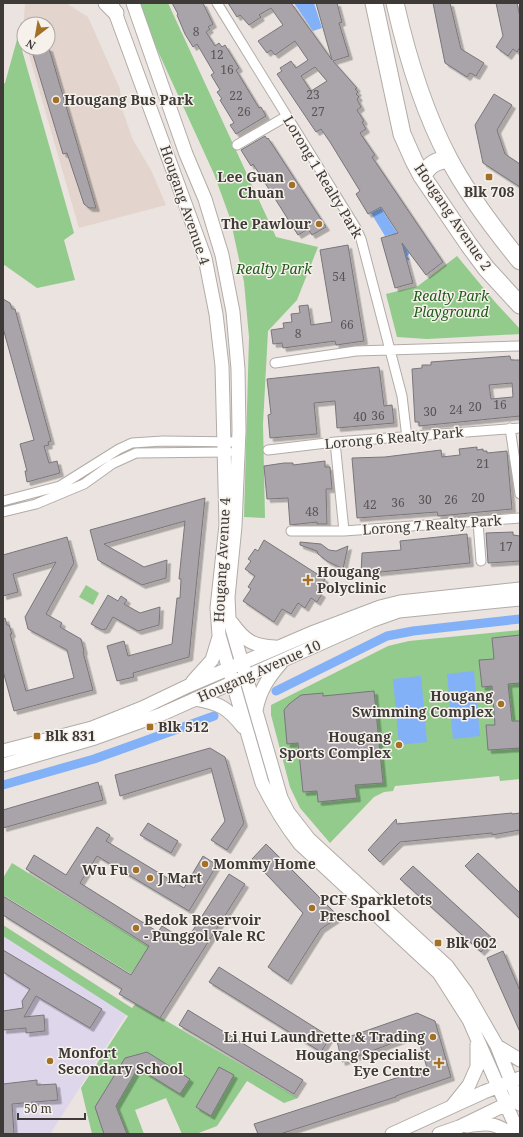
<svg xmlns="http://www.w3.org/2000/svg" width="523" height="1137" font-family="'Noto Serif',serif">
<defs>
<filter id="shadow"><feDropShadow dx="3.5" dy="3.5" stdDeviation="0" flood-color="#0004"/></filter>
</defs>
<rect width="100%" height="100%" fill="#eae3df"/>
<path fill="#e3d5cd" d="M29 3H66L88 17 120 89 122 109 133 140 151 170 166 205 79 228 27 48H48V24H24V36L23 31 25 4Z"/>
<path fill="#ded7ec" d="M3 936 127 1014 50 1134H3Z"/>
<path fill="#92cb8b" d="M136 3H168L276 237 318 247 297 300 268 331 263 424 265 518 244 517 249 337 244 282 230 218 214 174Z
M18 36 74 233 64 240 75 280 37 288 3 264V84L5 83Z
M457 256 495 302 520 329V334L427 339 397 337 386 294 418 286Z
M86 585 99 593 93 605 79 597Z
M520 630V779L500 781 499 776 395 786 393 791 384 792 374 797 330 843 300 808 290 787 271 715V705L388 646 409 641Z
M12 863 149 947 131 974 3 895V878Z
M3 925 132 1008 136 1003 298 1098 284 1103 247 1081 217 1126 196 1134H182L166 1098 135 1110 144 1134H92L81 1088 128 1016 3 936Z"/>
<path fill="#82b1f7" d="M294 3H314L322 28 313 31Z
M381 208 410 253 407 256 410 260 403 261 394 234 385 236 371 213Z
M474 671 480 736 453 739 447 674Z
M421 676 427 742 399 745 393 679Z"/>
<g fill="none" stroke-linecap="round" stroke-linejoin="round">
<path stroke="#82b1f7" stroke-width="9" d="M276 691 387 636 413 631 520 619
M3 785 94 759 214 716"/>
</g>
<path fill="#a8a4aa" stroke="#79767b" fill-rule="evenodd" filter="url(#shadow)" d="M172 3H203L213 24 208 27 210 29 206 32 215 46 219 43 222 47 225 45 239 68 236 70 259 108 261 107 266 116 236 134 230 125 234 123 220 100 222 99 217 92 220 90 211 75 214 73 197 44 193 47 185 34 177 15 178 14Z
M228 3H291L332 60 316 3H337L342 22 339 23 349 56 333 61 357 88 355 89 358 92 356 94 359 97 357 99 361 107 357 110 364 121 362 122 366 129 360 133 375 155 372 157 443 262 426 275 402 243 413 283 395 288 381 238 398 233 381 207 368 214 356 194 360 191 330 142 321 129 316 132 277 74 282 71 280 68 291 61 296 68 308 60 295 41 275 55 271 50 267 53 258 41 283 25 271 8 259 15 261 17 249 25 240 15 237 17ZM315 67 327 81 311 91 301 76Z
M433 3H450L461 49 484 63 476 76 470 73 467 77 445 63Z
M496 3H517L520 17V47L517 52 513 49 508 56 496 47 503 36Z
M31 48H49L96 208H89L84 204 67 153 63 154Z
M494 94 512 105 497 130 505 154 520 164V187L483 163 475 125Z
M265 136 267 139 268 138 326 227 312 235 308 229 298 235 253 164 251 166 241 150Z
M348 245 364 341 336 345 335 341 283 348 282 343 273 344 271 330 284 328 283 323 292 322 291 314 300 313 299 306 308 305 311 325 332 322 320 250Z
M3 299 10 303 12 309H15L51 441 48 442 49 445 44 446 49 463 57 461 60 473 27 482 25 471H27L20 444 34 440 3 328Z
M510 356 511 360H520V416L419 426V422H415L412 369 422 368V365H431V362ZM512 383 513 397 491 399 489 385Z
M379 367 384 406 392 405 394 423 337 428 335 401 314 403 317 434 270 438 268 415 271 414 267 379Z
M477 447V450L483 449V451H487V453L507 451 512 509 438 516 437 512 357 518 352 458 385 457 441 450 442 457 460 455 459 449Z
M325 461V467H330L332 489H326L327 524H317V522L290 525 288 498 267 499 264 466 284 463H293V465Z
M205 498 189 657 133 673 134 677 117 681 107 646 124 641 128 656 172 644 177 598H180L181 579H179L185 521 104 544 144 567 167 560 166 578 142 585 98 560 90 530Z
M513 532V535L520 536V561L488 563 486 533Z
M467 534 470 563 361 574 362 553 401 550 400 541Z
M67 537 74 563 46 614 62 623 60 627 81 639 84 651 83 652 93 690 14 711 3 671V619L5 618 7 625H9L12 634H10L26 691 74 678 67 650 28 629 25 617 56 562 13 574 18 592 3 596V555Z
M264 540 325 579 318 591 322 594 317 602 311 598 305 608 298 603 291 614 282 609 274 622 243 601 251 589 248 587 255 576 245 569 251 561 248 559 255 549 258 551Z
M300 542 321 544 329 550 336 551 348 546 343 569 327 561 318 554 317 551 300 545Z
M108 595 118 601 121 596 127 600 124 604 140 613 160 607 159 625 138 631 113 617 106 629 102 630 91 624Z
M520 635V683L508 684 512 721H520V748L488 750 486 725H495L492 686 482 687 479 660 494 659 492 638Z
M374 691 383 783 355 785 357 798 318 802 317 791 303 792 298 743 287 744 284 710 289 704 301 695 323 693V696Z
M210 748 225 757 244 823 227 850 211 840 225 821 211 768 120 796 115 775Z
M98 782 103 800 3 828V810Z
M512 813V814L520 813V830L492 835V833L400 842 380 862 368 850 396 819 397 824Z
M148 823 178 841 171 853 140 835Z
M97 827 110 835 106 841 184 888 203 856 217 865 189 911 97 856 80 883 158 932 162 926 186 941 229 874 245 884 160 1018 119 994 122 989 3 915V896L131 975 149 946 26 869 34 855 66 875Z
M266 844 339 917 321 929 288 981 268 967 303 913 252 859Z
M478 853 520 893V919L465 866Z
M413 866 493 939 481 952 400 879Z
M3 950 102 1009 90 1028 36 996 24 1017 44 1015 45 1031 26 1033V1028L3 1030V1011L23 1008 22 1001 30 989 3 972Z
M503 951 520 991V1032L487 958Z
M219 967 330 1037 321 1052 209 982Z
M188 1010 303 1080 294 1094 179 1025Z
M417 1013 435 1021 451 1077 396 1096V1097L280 1134H258L254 1124 427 1068 417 1034 342 1062 337 1041Z
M147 1052 190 1079 180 1094 138 1068 116 1106 127 1134H104L95 1107 125 1058Z
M219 1067 234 1075 211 1116 196 1107Z
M37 1080V1085L56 1084 58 1100 12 1104 14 1134H3V1084Z"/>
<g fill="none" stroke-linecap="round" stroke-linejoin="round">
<defs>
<path id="street" d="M217 3 356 228 361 239 402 396 407 438
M237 145 287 116
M275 363 356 351 520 346
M510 428 520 494
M335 442 344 531
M268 450 335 442 520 428
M3 501 60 486 119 449 132 443 163 441 239 442
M3 512 36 504 84 484 112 464 136 453 229 452
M478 522 481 561
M291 531H344L520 518"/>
<path id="secondary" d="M133 3 186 154 205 199 222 255 233 312 238 369 239 431 235 526 228 597 229 618 281 798 288 812 309 839 447 966 466 992 497 1046 520 1104
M112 4 205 258 216 314 222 366 226 525 217 608 219 635 262 783C273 805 285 825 300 844L439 973 469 1020 519 1134
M232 623C245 641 253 646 275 647
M193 681 212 660 219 637
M195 699C219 703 228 708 243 727
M256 710C260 690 268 678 281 663
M3 751 92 728 142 708 188 686 314 632 380 607 400 602 520 589
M3 765 95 738 162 714 371 621 399 611 520 599
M497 1046 520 1060
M453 1105 469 1085 477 1067V1044
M467 1126C486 1123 495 1122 510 1134
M392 1134 484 1092 520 1078
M439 1134 459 1127 513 1101"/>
<path id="primary" d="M106 3 116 13"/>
<path id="highway" d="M374 3 402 134 414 161 422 176 469 245 486 268 520 305
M395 3C407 56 423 110 449 159 468 195 494 229 520 261
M422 176C430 164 435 161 449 159"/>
</defs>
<use href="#street" stroke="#b2aca8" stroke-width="11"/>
<use href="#secondary" stroke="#b2aca8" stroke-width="15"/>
<use href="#primary" stroke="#b2aca8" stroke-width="17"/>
<use href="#highway" stroke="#b2aca8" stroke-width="19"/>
<use href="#street" stroke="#fff" stroke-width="9"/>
<use href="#secondary" stroke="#fff" stroke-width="13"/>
<use href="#primary" stroke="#fff" stroke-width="15"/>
<use href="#highway" stroke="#fff" stroke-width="17"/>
</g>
<g fill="#a27126" stroke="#f7f1ec" stroke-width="1.5">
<circle cx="56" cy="100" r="4"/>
<rect x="485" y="173" width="8" height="8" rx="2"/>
<circle cx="292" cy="185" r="4"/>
<circle cx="319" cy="224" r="4"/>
<path d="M306 574h4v4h4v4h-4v4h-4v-4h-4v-4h4z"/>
<circle cx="501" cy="704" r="4"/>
<rect x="146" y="723" width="8" height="8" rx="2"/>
<rect x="33" y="732" width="8" height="8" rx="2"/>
<circle cx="399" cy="745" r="4"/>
<circle cx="205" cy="864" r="4"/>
<circle cx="136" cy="870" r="4"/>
<circle cx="150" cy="878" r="4"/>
<circle cx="312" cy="908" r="4"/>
<circle cx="136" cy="928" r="4"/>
<rect x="434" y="939" width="8" height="8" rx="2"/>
<circle cx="433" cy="1037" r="4"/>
<circle cx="50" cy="1061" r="4"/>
<path d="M437 1057h4v4h4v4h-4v4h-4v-4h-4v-4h4z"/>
</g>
<g text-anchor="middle" stroke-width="3" stroke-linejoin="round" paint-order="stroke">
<g font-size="12" fill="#585454">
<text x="196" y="36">8</text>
<text x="217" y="59">12</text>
<text x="227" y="74">16</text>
<text x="313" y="99">23</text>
<text x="236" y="100">22</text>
<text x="244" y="116">26</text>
<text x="318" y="116">27</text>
<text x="339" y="281">54</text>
<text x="347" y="329">66</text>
<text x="298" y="338">8</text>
<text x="500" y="409">16</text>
<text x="475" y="411">20</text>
<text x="456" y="414">24</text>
<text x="430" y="416">30</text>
<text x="378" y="420">36</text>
<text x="360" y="421">40</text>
<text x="483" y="468">21</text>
<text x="478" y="502">20</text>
<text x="425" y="504">30</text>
<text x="451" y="504">26</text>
<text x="398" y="507">36</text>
<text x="370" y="509">42</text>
<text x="312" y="516">48</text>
<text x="506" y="551">17</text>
</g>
<g font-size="14" font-weight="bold" fill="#3d3a38" stroke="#f7f1ec" text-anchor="start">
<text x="64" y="105">Hougang Bus Park</text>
<text x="284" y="182" text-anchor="end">Lee Guan<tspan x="284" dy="16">Chuan</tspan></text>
<text x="489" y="197" text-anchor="middle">Blk 708</text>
<text x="311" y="229" text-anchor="end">The Pawlour</text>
<text x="317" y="577">Hougang<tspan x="317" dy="16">Polyclinic</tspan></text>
<text x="493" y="701" text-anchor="end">Hougang<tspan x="493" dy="16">Swimming Complex</tspan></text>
<text x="158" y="732">Blk 512</text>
<text x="45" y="741">Blk 831</text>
<text x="391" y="742" text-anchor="end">Hougang<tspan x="391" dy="16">Sports Complex</tspan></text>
<text x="213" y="869">Mommy Home</text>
<text x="128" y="875" text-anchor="end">Wu Fu</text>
<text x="158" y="883">J Mart</text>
<text x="320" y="905">PCF Sparkletots<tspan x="320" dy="16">Preschool</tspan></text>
<text x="144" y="925">Bedok Reservoir<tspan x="144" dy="16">- Punggol Vale RC</tspan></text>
<text x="446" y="948">Blk 602</text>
<text x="425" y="1042" text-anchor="end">Li Hui Laundrette &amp; Trading</text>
<text x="58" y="1058">Monfort<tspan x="58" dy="16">Secondary School</tspan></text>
<text x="430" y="1060" text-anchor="end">Hougang Specialist<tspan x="430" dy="16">Eye Centre</tspan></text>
</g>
<g font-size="14" fill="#3d3a38" stroke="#f7f1ec">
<text transform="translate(323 177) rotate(59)" y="5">Lorong 1 Realty Park</text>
<text transform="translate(185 205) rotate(71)" y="5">Hougang Avenue 4</text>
<text transform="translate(453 217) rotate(56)" y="5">Hougang Avenue 2</text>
<text transform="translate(394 438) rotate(-5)" y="5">Lorong 6 Realty Park</text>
<text transform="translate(432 525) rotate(-4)" y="5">Lorong 7 Realty Park</text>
<text transform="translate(222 560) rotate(-87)" y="5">Hougang Avenue 4</text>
<text transform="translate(259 671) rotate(-24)" y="5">Hougang Avenue 10</text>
</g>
<g font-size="14" font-style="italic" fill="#1e5a19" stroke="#f7f1ec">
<text x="274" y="274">Realty Park</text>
<text x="451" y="301">Realty Park<tspan x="451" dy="16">Playground</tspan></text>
</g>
</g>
<rect width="523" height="1137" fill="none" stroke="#3d3a38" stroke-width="8"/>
<g transform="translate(36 36) rotate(211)"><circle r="19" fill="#f7f1ec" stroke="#ada8a4"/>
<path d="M0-3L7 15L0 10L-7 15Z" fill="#a27126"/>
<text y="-6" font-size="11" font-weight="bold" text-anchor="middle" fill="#3d3a38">N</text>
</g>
<path d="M18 1113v6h67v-6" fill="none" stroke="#3d3a38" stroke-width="2"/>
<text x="24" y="1113" font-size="12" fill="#3d3a38" stroke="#f7f1ec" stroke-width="3" paint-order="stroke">50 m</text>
</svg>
